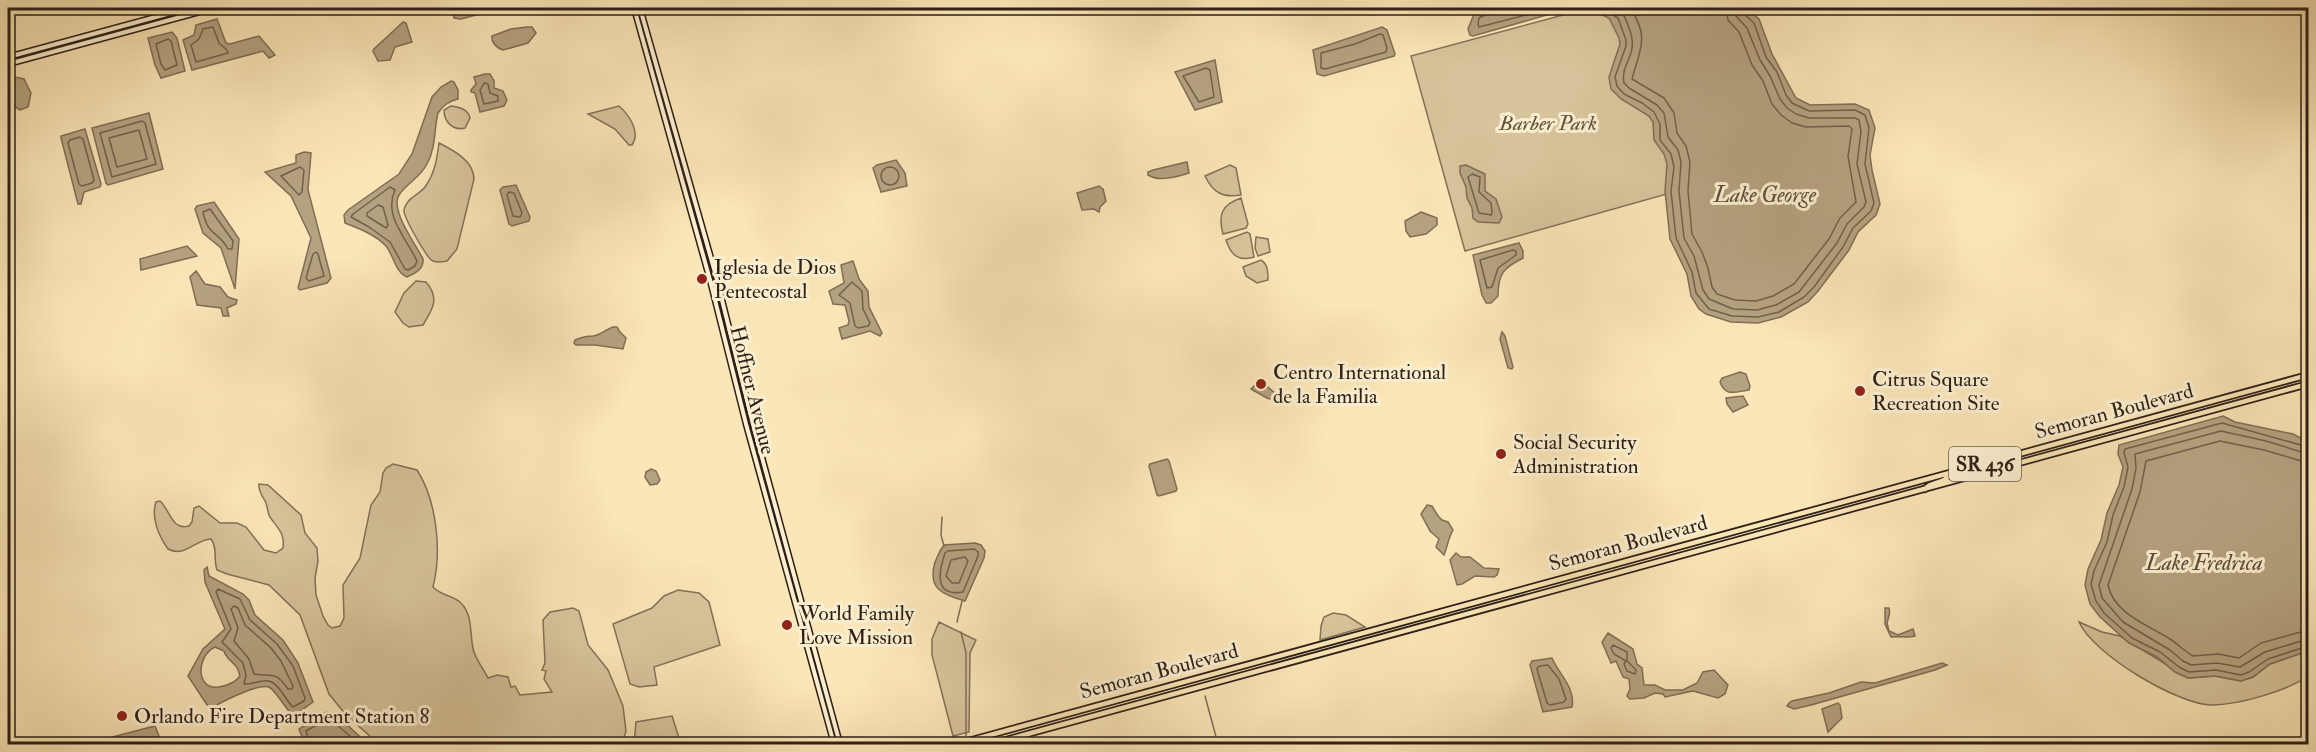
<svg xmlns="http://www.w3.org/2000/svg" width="2316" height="752" font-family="'IM FELL Double Pica',serif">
<rect width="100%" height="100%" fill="#fbe6b7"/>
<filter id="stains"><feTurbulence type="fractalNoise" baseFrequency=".00333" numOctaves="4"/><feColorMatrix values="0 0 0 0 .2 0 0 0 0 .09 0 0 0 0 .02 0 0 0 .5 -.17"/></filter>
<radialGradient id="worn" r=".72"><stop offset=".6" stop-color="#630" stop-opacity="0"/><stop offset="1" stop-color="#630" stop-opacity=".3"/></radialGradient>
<path fill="#d8c49c" stroke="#827259" stroke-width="1.5" d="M1589 8H1679L1727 177 1465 251 1411 56Z
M451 106C459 107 468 109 470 118L465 128C453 131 444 122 444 110Z
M619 106C629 115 641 132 632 145H629L615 129 588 114Z
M439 143C453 150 474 161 474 179L457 249 447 261C442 262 437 263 433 261 427 259 403 216 404 210 406 198 419 195 425 187 435 173 437 159 439 143Z
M1230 165 1236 168 1241 195C1223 198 1213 193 1205 176Z
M1241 198 1248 224 1246 228 1223 234C1218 215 1221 205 1241 198Z
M1247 232 1250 234 1254 257C1238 262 1231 255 1226 240Z
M1256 237 1268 239 1270 252 1258 256 1255 248Z
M1261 260C1268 264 1268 273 1268 280L1257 283 1246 276 1243 267Z
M416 281 426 282C440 298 433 309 423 325L409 327 403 323 395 312 404 293Z
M393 464 417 470C437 501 442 552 433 587 443 597 453 595 461 603 474 616 469 637 474 652 477 661 484 670 488 678L497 675 508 677 511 687 515 686 520 695 552 692 544 679 546 671 542 670 545 663 543 620 550 612 573 608 579 611 588 645 608 670 623 706 626 731 622 744H379L346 715 329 694 300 615 269 585 227 574 217 570C213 559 218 548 211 539 194 540 185 558 168 549 158 535 151 517 156 502L160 501C170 510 172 531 189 526L192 522 194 508 199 506 220 523H237L246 527 264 550 276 553 283 548C285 533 278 529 270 517 267 512 268 508 266 503 263 496 258 492 259 484L268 485 301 515 305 533 317 548 318 561 315 578 316 595 323 616 328 625 332 628 340 626 344 618 343 585 360 558 371 505 380 492 383 473 386 468Z
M678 590 699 593 709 602 720 645 654 667 657 685 639 687 630 684 613 624 652 608 664 596Z
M1333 613 1346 615 1365 627 1320 640 1321 626 1324 617Z
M939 622 976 640 970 653 969 732 953 736 932 655V639Z
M2079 622 2102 632 2120 636 2188 678 2215 676 2241 681 2253 677 2270 664 2308 651V676C2287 691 2238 705 2212 705 2178 705 2093 654 2079 622Z
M672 716 681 744H634L636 722Z"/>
<path fill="#b5a280" stroke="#7f6e56" stroke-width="1.5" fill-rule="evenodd" d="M452 8H503L461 19 454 18Z
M1491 8H1571L1473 36 1470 35 1468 29 1475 12Z
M1587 8H1746L1759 19 1772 54 1796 98 1810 105 1855 104 1869 110 1875 128 1870 155 1872 170 1880 204 1876 215 1858 232 1849 250 1818 291 1808 302 1781 317 1758 323 1731 322 1706 314 1699 309 1691 296 1687 274 1670 239 1665 191 1667 164 1664 154 1654 140 1653 122 1649 116 1621 99 1611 89 1609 77 1620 44 1619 38 1609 18Z
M217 19 226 43 230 44 259 36 275 55 269 58 263 51 192 70 183 40 194 35 196 25Z
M403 22 406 23 412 42 395 47 390 60 378 61 373 51 374 49Z
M527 27H532L536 33 528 43 503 50C497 48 491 43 492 36L511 29Z
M1382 27 1387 30 1395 54 1394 56 1324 76 1317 74 1313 50Z
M172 32 177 38 185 71 161 78 155 65 148 38Z
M1215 60 1222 102 1195 110 1175 72Z
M485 74H490L494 81V88L503 91 507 100 504 106 480 112 475 93 471 92V90L476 84 474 77Z
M15 77 24 79 31 93 28 107 20 110C8 103 4 87 15 77Z
M451 81 454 82 458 90V99C449 101 443 105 438 113 434 129 436 148 427 164 420 178 407 183 399 195 390 210 415 243 423 259 424 269 416 273 407 277 395 272 394 256 386 246 376 235 358 228 345 223L344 215 348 210 399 174 412 154 432 97 441 87Z
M149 113 163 169 108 185 106 183 92 128Z
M85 129 101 184 100 187 84 192 81 204H78L61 138V136Z
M304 152 311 153 308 190 331 278 327 283 300 290 298 288 311 238 291 196 265 172 296 163V155Z
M896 160 905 173 907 186 881 192 873 168 877 165Z
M1187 162 1189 173C1176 177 1159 182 1148 175V172L1153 170Z
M1466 165 1485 174V191L1496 199 1502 217 1499 223 1478 222 1473 218 1472 208 1467 198 1466 187 1460 173V166Z
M516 185 530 217 529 221 512 226 509 224 500 190 503 187Z
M1099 186 1103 189 1106 201 1100 207 1099 212 1094 209 1082 210 1077 193Z
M214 202 239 239 235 289 221 248 203 233 195 209 197 206Z
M1421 212 1437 218V225L1426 234 1410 237 1406 231 1405 221Z
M1519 243 1523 251V258C1503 268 1498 274 1498 296L1491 303H1486L1482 295 1473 255Z
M187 246 197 256 141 270 140 259Z
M853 261 859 279 868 291 869 307 882 333 880 336 870 331 842 339 839 328 848 325 849 321 845 305 833 304 829 291 844 283 841 265Z
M196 271 205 284 220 287 228 297 237 300 236 304 227 308 229 316H223L221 308 197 305 190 277Z
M613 327H617L620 332 626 338 623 349 595 345H576L574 343 575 340C582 337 587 336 593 336 600 335 607 329 613 327Z
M1502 332 1505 336 1513 367 1512 369 1508 368 1500 339Z
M1740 372 1746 374 1750 386 1749 390C1735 392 1725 397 1720 382L1722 378Z
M1264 384 1281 398V402L1267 398 1251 389 1255 385Z
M1743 396 1748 405 1733 412 1727 404 1726 398Z
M2223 416 2235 422 2293 434 2308 442V651L2270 664 2253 677 2241 681 2215 676 2188 678 2175 672 2157 657 2129 643 2100 617 2090 604 2085 585 2088 569 2101 540 2107 513 2119 485 2123 467 2118 454 2119 445Z
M1167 459 1169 461 1177 489 1176 491 1159 496 1157 495 1149 466 1150 464Z
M651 469 656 471 660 480 657 484 650 485 645 477 646 472Z
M1427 505 1432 506 1438 516 1442 520 1448 522 1453 530C1448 538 1448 546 1444 555L1436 547 1439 539 1430 531 1421 514Z
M975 543 981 545 985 551 984 558 965 601C943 594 927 590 935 562 938 556 939 551 944 545Z
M1456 553 1461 557H1470L1484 568 1499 569 1497 575 1494 577 1475 576 1462 584 1457 585 1450 560Z
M207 567 209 576 243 594 249 600 255 615 283 640 298 663 313 702 293 716C287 710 275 690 269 687 259 683 221 702 212 708L207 705 188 676 203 649 225 629 205 582 204 570ZM215 647 224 651C227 662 237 661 240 676 236 681 234 682 229 684 195 699 194 657 215 647Z
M1885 608H1889C1891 613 1888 618 1887 623L1889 631 1898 635 1913 629 1915 636C1907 638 1900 636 1891 637L1885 624Z
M1608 633 1633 649 1637 664 1642 668 1644 685H1655L1665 690H1683L1697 683 1703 672 1714 670 1728 685 1725 694 1718 698 1693 691 1665 697 1663 694 1655 693 1644 698 1630 699 1627 696 1630 689 1629 679 1623 677 1616 661 1611 663 1602 642Z
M1552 658C1558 673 1576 688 1572 707L1543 712 1530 665 1532 661Z
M1942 663 1947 665 1935 670 1811 705 1794 709 1787 706 1789 703 1792 701 1829 693 1861 682 1875 683Z
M1838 703 1840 705 1842 718 1828 732 1822 709Z
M326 712 334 713 368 744H305L299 729Z
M155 726 159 736C149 748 127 745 113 744L112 737Z"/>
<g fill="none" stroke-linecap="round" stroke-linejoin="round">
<path stroke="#71604b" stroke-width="1.5" d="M1488 8 1487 14 1479 18 1478 24 1479 27 1554 8
M1601 8 1618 18 1626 40V46L1615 77 1617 86 1624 94 1642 103 1654 112 1660 124V140L1671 154 1674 167 1671 191 1676 238 1692 272 1696 293 1709 309 1732 316 1758 317 1779 312 1804 297 1814 287 1843 247 1853 228 1871 211 1874 203 1865 164 1869 128 1865 115 1855 110 1809 111 1792 103 1786 95 1777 72 1766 57 1754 23 1743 13 1742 8
M1617 8C1624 14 1626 19 1629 28 1640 56 1620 62 1624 83L1629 88 1657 105 1664 113 1668 137 1678 150 1681 162 1679 191 1684 238 1694 256 1703 290 1709 299 1733 309 1757 310 1776 305 1799 292 1837 243 1847 224 1864 207 1866 202 1857 164 1861 131 1859 120 1855 118H1809L1796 114 1787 108 1780 99 1770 76 1760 60 1747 28 1736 16 1735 8
M1630 8C1650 37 1640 49 1632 79L1664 98 1674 113 1677 133 1686 146 1690 162 1688 191 1692 234 1702 252 1708 268 1712 287 1717 294 1735 300 1756 301 1773 296 1794 284 1829 239 1840 218 1856 202 1848 156 1852 129 1849 126 1806 127 1792 123 1781 115 1772 104 1763 81 1752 65 1739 32 1728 20 1726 8
M213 27 219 43 227 50 228 53 196 62 191 45 199 39 203 29Z
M1380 34 1383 35 1387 48 1386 52 1325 69 1321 68V53L1355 44Z
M168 39 171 41 177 65 165 70 161 64 156 44Z
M1206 68 1210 70 1214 97 1199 102 1183 76Z
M484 83 488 84 490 93 498 96V101L484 104 480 90Z
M142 121 145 123 156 164 112 177 100 133Z
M139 130 147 159 117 167 109 138Z
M80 137 83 139 94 180 92 183 82 186 79 184 68 143 70 140Z
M881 176a9 9 0 1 1 18 0a9 9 0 1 1-18 0Z
M300 167 304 170 302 192 299 195 281 176Z
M1472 174 1480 177 1479 192 1491 203 1492 212 1491 215 1479 213 1468 177Z
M390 187 395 190C383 216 406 237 417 261L415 266 408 270 405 269 390 242 369 227 351 217 353 214Z
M509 192 514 193 522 213 520 217 513 216 507 195Z
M378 205 383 207 388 225 386 228 367 216V213Z
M210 209 233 241 232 249H228C218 230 208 237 203 212Z
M1513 250 1516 251V255L1498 268 1492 287 1487 288 1480 260Z
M316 252 318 254 324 276 309 281 306 278 313 254Z
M852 282 862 291 863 309 870 323 868 326 858 328 855 326 850 303 839 295Z
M2308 447 2222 423 2125 449 2124 453 2128 467 2124 487 2113 515 2107 542 2094 571 2091 584 2096 601 2104 613 2132 638 2160 652 2179 667 2189 672 2216 670 2241 675 2249 672 2268 659 2308 646
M2308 454 2266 441 2221 431 2135 454 2136 468 2132 489 2099 585 2102 598 2123 622 2170 650 2183 661 2191 665 2217 663 2240 667 2265 652 2308 639
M2308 463 2264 450 2220 441 2146 461 2140 492 2108 585C2114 614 2148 625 2170 639 2178 644 2185 652 2193 656L2218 654 2239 658 2261 643 2308 630
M974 549 978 552V556L963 592C933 597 939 571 945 553L948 551Z
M965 557 968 561 959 583H952L946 576 951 560Z
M218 589 240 599 250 620 277 644 293 666 305 698 304 701 293 707C284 699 278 679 264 681 256 681 251 685 244 684L246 675 243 663 222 642 231 629 216 592Z
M234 606 238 608 245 625 271 648 281 661 293 686 292 689H288C275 670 272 677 254 674L249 659 234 641 238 628 231 609Z
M1613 645 1627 652V661L1636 670 1635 674 1627 671 1624 664 1626 661 1614 654 1611 648Z
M1548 665 1559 679 1566 699 1564 702 1550 705 1547 703 1537 669 1539 666Z
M310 744 306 731 329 718 359 744"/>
<path stroke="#7f6e56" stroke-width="1.5" d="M942 517 941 535 944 546
M957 622 962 601
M961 632 966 653V736
M1205 696 1218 744"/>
<defs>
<path id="secondary" d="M634 8 710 280 746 424 834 744
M640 8 716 276 754 428 840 744
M8 57 189 8
M8 64 214 8"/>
<path id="primary" d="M1925 489C1932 480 1946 485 1950 473
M957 744 2308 375
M991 744 2308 384"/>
</defs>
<use href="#secondary" stroke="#2d1f16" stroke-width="7"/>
<use href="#primary" stroke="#2d1f16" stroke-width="8"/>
<use href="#secondary" stroke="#fcefd0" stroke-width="4"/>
<use href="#primary" stroke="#fbe6b7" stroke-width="4.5"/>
</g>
<g fill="#8f2418" stroke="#fcefd0" stroke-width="2">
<circle cx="702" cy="279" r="6"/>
<circle cx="1261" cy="384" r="6"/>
<circle cx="1860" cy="391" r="6"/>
<circle cx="1501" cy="454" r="6"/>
<circle cx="787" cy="625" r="6"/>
<circle cx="122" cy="716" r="6"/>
</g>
<g text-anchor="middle" stroke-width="6" stroke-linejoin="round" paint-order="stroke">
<rect fill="#fcefd0" stroke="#6b5d4e" stroke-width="1.5" x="1949" y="447" width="72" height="34" rx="4.5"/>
<g font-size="20" font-weight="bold" fill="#2d1f16">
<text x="1985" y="471">SR 436</text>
</g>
<g font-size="21" font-style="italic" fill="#60513e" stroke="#fcefd0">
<text x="1548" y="130">Barber Park</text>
</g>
<g font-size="21" fill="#2d1f16" stroke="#fcefd0" text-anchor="start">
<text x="714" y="274">Iglesia de Dios<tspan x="714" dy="24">Pentecostal</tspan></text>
<text x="1273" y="379">Centro International<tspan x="1273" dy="24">de la Familia</tspan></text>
<text x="1872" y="386">Citrus Square<tspan x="1872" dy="24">Recreation Site</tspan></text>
<text x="1513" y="449">Social Security<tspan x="1513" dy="24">Administration</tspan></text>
<text x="799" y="620">World Family<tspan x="799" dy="24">Love Mission</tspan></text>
<text x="134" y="723">Orlando Fire Department Station 8</text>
</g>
<g font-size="21" fill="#2d1f16" stroke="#fcefd0">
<text transform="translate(753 390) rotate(76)" y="7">Hoffner Avenue</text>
<text transform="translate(2114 411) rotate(-15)" y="7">Semoran Boulevard</text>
<text transform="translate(1628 543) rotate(-15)" y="7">Semoran Boulevard</text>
<text transform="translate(1159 671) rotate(-15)" y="7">Semoran Boulevard</text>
</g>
<g font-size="22" font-style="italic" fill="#5d4d3b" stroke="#fcefd0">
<text x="1765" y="202">Lake George</text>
<text x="2204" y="570">Lake Fredrica</text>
</g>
</g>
<rect width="2316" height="752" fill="none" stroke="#fbe6b7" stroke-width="30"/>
<rect x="9" y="9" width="2298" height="734" fill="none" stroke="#2d1f16" stroke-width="3"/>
<rect x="15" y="15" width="2286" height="722" fill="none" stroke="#2d1f16" stroke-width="1.5"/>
<rect width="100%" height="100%" filter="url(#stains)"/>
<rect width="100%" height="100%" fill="url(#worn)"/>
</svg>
